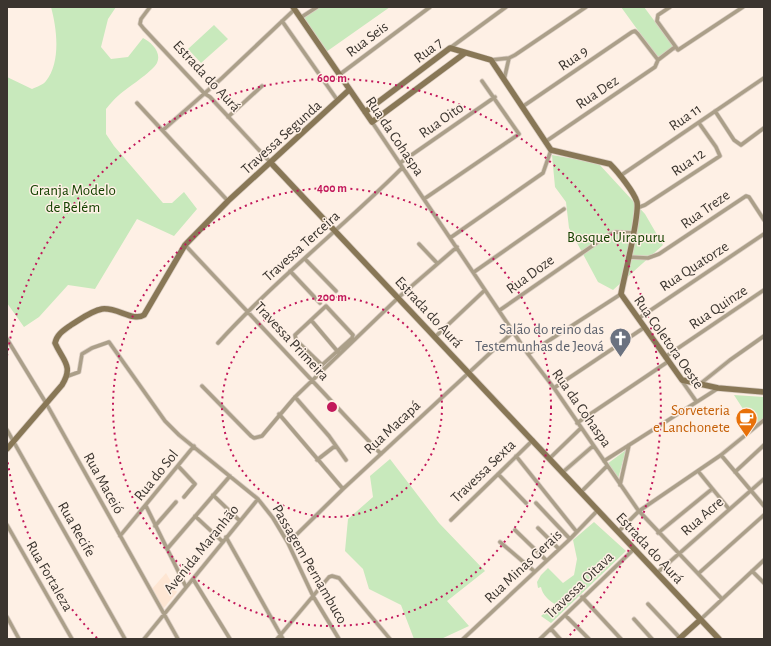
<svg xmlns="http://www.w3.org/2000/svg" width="771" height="646" font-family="'Alegreya Sans',sans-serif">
<rect width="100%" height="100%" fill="#fef0e5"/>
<path fill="#fee6d3" d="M166 573 177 592 163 609 151 590Z"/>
<path fill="#c8e9bc" d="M51 7H116L108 19 101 47 111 59 128 57 143 38C151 42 162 52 157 63 151 73 128 87 119 95 114 99 110 104 106 109V134L114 146 163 203H172L184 192 197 209 174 236 137 219 95 289 68 285 39 317 24 327 7 303V77L32 89C36 87 43 85 46 81 61 62 57 29 51 7Z
M316 7H390L326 52 302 16Z
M621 7H644L674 47 658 58Z
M214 25 228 39 201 63 188 49Z
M552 155 598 163 645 214 663 245 613 290 598 282 569 228 566 202 555 187Z
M734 395 764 397V419L754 426Z
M626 450 618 479 607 464Z
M390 459 439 523 485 571 447 601 469 626 441 639H414L401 605 369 589 363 569 345 551 348 519 373 497 370 476Z
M594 522 626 551 551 623 541 616 555 604C549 601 542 594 541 587L538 588 537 582 541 575 548 568 563 583 574 575 577 559 573 540Z"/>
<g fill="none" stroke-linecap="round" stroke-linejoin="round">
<defs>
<path id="street" d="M150 7 141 19 140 24 144 29 204 93 210 97 271 163
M670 7 658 15 657 21 678 50 743 7
M300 18 317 7
M282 21 338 101
M450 48 506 7
M491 60 509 58 515 55 586 7
M658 60 675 47
M339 75 430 7
M504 80 509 58
M137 103 228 201
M522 107 632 32 635 31 638 34 658 60
M715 111 734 140 741 145 764 128
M228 117 262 86
M372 122 528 354 554 388 638 510 722 599
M163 130 222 78 295 9
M545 142 655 67 658 60
M400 163 495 97
M620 176 764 78
M424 199 519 134 482 81
M637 208 645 205 720 156 716 147 699 123
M450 238 543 173 551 150
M419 244 437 263
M185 245 381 454
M628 257 648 258 659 254 746 196 749 197 764 220
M305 259 336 291
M290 271 320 303
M474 272 564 209
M326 306 353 335 352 338 322 365 296 340 295 335Z
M500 310 608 235 615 232 634 233
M639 318 764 234
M311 320 338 352
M435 337 485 290
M7 339 46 403 178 639
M218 343C275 280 342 228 402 168
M528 354 621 294
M665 357 764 290
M68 376 79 372 82 354 92 348 109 342 165 421 179 435 258 499 273 518 288 543 313 596 339 639
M682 381 696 401
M700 384 730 360 764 336
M202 386 251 436 254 438 262 436 295 397 399 297 457 247
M554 388 645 327
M295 397 329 436 346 460
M279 414 343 489
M577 423 669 361
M7 430 125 639
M721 455 764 506
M516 456 576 531
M550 458 581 428
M317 460 335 446
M604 461 717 389
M179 467 195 484 184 497
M698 471 729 509
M563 472 593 446
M735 472 764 445
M498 474 526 503
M620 485 629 445
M581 492 607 466
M213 495 240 521
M536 503 570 539
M146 506 186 587
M195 516 223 542
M451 520 533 440
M7 525 72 639
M155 526 176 502
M538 528 559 549
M515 530 546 560
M619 531 639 511 721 455 764 420
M658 533 712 489
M120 536 194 446
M226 537 283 639
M500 542 534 571
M288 543 343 489 514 331
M167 549 230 476
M752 571 764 583
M657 573 764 479
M699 573 764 515
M193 579 230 639
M582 597 621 639
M648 604 680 638
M565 615 589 639
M7 617 19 639
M634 619 652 639
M700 620 764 560
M551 629 560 639
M144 639 258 499
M277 639 329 577 332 576 339 578 390 639
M463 639 570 539 598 510
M540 639 634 549"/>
<path id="secondary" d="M293 7 372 122 465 53
M365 112 450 48 491 60 551 150 610 164C618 172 634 192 637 202 640 215 624 277 621 294L682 380 718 388 764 392
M271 163 719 639
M7 449 62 385C74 366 63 361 55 343 57 334 64 330 71 325 81 319 91 311 102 309 117 307 133 322 144 315L185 245 228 201 349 90
M679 639 700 620"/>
</defs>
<use href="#street" stroke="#dbcec4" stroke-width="5"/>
<use href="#secondary" stroke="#dbcec4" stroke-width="7"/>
<use href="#street" stroke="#ab9f89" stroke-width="3.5"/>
<use href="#secondary" stroke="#887756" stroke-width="5.5"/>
</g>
<g fill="none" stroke="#c2185b" stroke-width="2" stroke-dasharray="2 4">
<circle cx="332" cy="407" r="110"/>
<circle cx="332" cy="407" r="219"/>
<path d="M97 638A329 329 0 0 1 7 458M7 356A329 329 0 1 1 567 638"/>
</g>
<defs>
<symbol id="church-pin" viewBox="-11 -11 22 30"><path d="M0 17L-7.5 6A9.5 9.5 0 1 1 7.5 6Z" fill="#6b7280" stroke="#fef0e5"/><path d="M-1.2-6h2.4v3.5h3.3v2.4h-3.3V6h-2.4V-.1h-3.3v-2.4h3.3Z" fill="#fff"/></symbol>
<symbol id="cafe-pin" viewBox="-11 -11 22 30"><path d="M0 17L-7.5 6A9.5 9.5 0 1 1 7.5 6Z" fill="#e8710a" stroke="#fef0e5"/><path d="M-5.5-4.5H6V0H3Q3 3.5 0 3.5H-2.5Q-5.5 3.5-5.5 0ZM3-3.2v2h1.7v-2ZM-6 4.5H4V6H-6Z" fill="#fff"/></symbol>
</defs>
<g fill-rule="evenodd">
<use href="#church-pin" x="608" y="326" width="25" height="34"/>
<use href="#cafe-pin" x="734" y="406" width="25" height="34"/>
</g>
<g text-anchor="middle" stroke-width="3" stroke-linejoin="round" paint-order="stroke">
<g font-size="15" fill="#3b352f" stroke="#fef0e5">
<text transform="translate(367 39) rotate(-37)" y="5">Rua Seis</text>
<text transform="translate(428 50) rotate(-37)" y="5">Rua 7</text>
<text transform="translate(573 58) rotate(-34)" y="5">Rua 9</text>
<text transform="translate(207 76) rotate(47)" y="5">Estrada do Aurá</text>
<text transform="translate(597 92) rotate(-34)" y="5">Rua Dez</text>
<text transform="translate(685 117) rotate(-35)" y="5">Rua 11</text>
<text transform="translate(441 120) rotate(-35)" y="5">Rua Oito</text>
<text transform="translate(395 136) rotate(56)" y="5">Rua da Cohaspa</text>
<text transform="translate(281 137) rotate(-42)" y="5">Travessa Segunda</text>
<text transform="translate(688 162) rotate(-34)" y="5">Rua 12</text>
<text transform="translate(705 209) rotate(-35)" y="5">Rua Treze</text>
<text transform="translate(301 246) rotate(-42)" y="5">Travessa Terceira</text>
<text transform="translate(694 266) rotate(-33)" y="5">Rua Quatorze</text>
<text transform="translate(530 274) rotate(-36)" y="5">Rua Doze</text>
<text transform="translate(718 307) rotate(-34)" y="5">Rua Quinze</text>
<text transform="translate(429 312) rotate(47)" y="5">Estrada do Aurá</text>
<text transform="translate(292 341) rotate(47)" y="5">Travessa Primeira</text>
<text transform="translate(669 342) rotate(55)" y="5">Rua Coletora Oeste</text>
<text transform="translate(582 408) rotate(55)" y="5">Rua da Cohaspa</text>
<text transform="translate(392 427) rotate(-43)" y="5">Rua Macapá</text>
<text transform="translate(483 471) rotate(-44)" y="5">Travessa Sexta</text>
<text transform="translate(156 475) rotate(-51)" y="5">Rua do Sol</text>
<text transform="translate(104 483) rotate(61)" y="5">Rua Maceió</text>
<text transform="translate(702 516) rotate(-41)" y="5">Rua Acre</text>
<text transform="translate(77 529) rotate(60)" y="5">Rua Recife</text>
<text transform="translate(650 548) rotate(47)" y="5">Estrada do Aurá</text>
<text transform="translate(201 549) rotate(-51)" y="5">Avenida Maranhão</text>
<text transform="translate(310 564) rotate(60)" y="5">Passagem Pernambuco</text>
<text transform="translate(523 566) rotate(-43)" y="5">Rua Minas Gerais</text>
<text transform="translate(50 576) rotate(60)" y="5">Rua Fortaleza</text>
<text transform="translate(579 585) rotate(-44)" y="5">Travessa Oitava</text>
</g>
<g font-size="15" fill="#154200" stroke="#fef0e5">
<text x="73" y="195">Granja Modelo<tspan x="73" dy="17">de Belém</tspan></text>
<text x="616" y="242">Bosque Uirapuru</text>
</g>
<g font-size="15" fill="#5b616d" stroke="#fef0e5" text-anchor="end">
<text x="604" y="334">Salão do reino das<tspan x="604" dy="17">Testemunhas de Jeová</tspan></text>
</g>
<g font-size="15" fill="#c56008" stroke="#fef0e5" text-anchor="end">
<text x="730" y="415">Sorveteria<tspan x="730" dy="17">e Lanchonete</tspan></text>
</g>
</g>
<circle cx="332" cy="407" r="6" fill="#c2185b" stroke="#fef0e5" stroke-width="2"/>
<g font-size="12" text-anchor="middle" font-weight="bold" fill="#c2185b" stroke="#fef0e5" stroke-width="3" stroke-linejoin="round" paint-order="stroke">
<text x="332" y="82">600 m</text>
<text x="332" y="192">400 m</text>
<text x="332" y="301">200 m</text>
</g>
<rect width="771" height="646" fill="none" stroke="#3b352f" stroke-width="16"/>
</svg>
